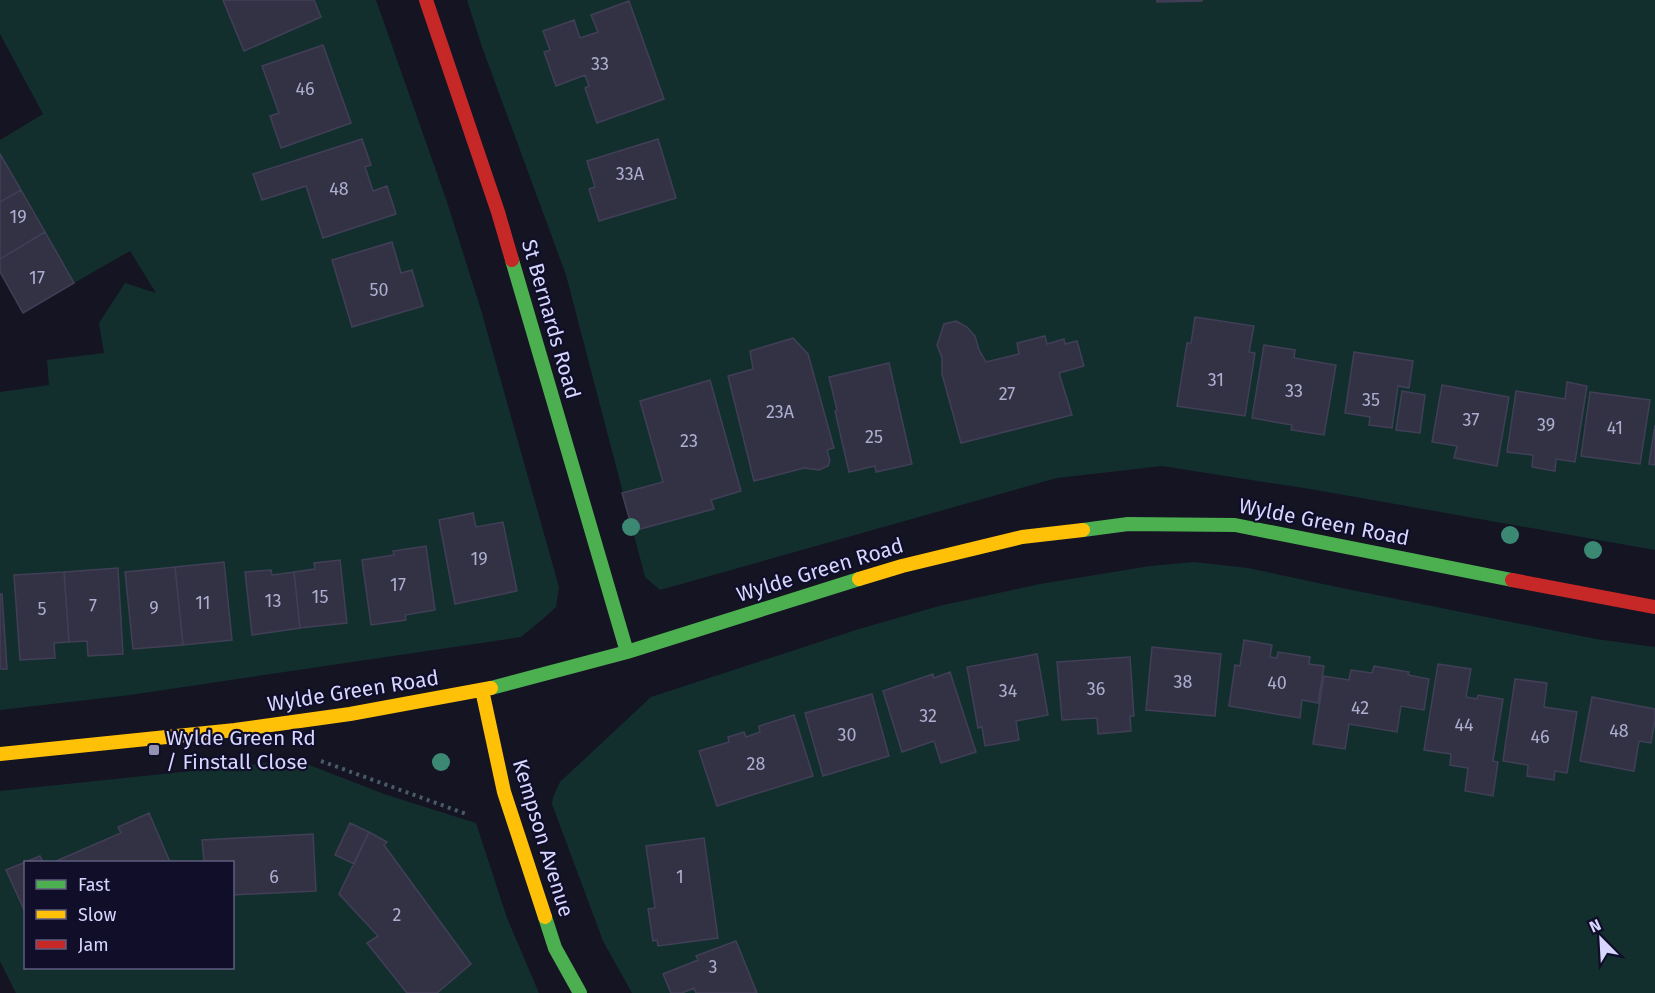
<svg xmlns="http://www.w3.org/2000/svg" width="1655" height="993" font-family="'Fira Sans',sans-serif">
<rect width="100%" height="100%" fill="#151423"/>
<path fill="#122f2d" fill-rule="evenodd" d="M0 0H376L447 202 481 310 559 587 556 607 544 618 521 637 130 695 0 710V392L49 385 47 360 104 353 99 323 125 283 156 293 130 251 74 283 0 154V140L43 114 0 34Z
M467 0H1655V550L1316 490 1162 466 1057 478 660 590 645 577 566 275 482 47Z
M1194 562 1248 568 1337 587 1596 639 1655 647V993H632L603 941 552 804 553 797 560 782 651 697 859 629 939 606 1040 584 1150 566Z
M296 760 387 795 476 823 507 918 539 993H16L0 961V791ZM26 862H232V968H26Z"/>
<path fill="#333245" stroke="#413f57" stroke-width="1.5" d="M223 0H314L321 17 244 51Z
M1157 0H1202V1L1157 2Z
M629 1 664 99 597 123 585 88 589 86 585 75 556 86 544 52 550 50 543 31 574 20 580 38 598 32 591 15Z
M323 45 351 123 281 148 270 116 279 113 262 66Z
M362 139 371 165 365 167 373 191 387 186 396 214 323 238 306 186 262 200 253 174Z
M658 139 676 198 599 221 589 189 595 187 587 161Z
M0 154 21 190 0 202Z
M21 190 45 232 0 259V202Z
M45 232 74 283 23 313 0 272V259Z
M392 242 401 273 412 270 423 306 352 327 332 260Z
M1195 317 1254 326 1249 352 1255 353 1245 416 1177 406 1187 343H1191Z
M956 321 967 327 975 336 979 350 986 362 1019 354 1017 343 1045 336 1047 344 1064 339 1065 344 1077 341 1084 366 1059 373 1072 415 961 443 942 374V358L937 345 944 324Z
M793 338 808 354 834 448 827 450 830 461 828 466 819 470 804 468 754 481 728 376 753 369 750 351Z
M1264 345 1295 350 1294 358 1336 365 1324 435 1291 430 1292 425 1252 418Z
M1354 352 1413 361 1409 388 1398 386 1392 428 1369 425 1370 417 1345 413Z
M889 363 912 464 876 472 875 466 849 472 835 411 837 410 829 377Z
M710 380 741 491 711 500 714 509 633 531 622 493 663 482 640 401Z
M1567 382 1587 386 1575 462 1556 459 1555 471 1532 467 1533 455 1507 452 1516 391 1565 399Z
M1442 385 1509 397 1497 466 1454 458 1457 446 1432 442Z
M1402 391 1425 395 1420 433 1396 430Z
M1590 392 1650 400 1640 464 1581 456Z
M1655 425V465L1649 464Z
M473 513 476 527 503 522 517 591 455 604 439 520Z
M426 546 435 610 405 615 406 620 371 625 362 560 394 555 393 551Z
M340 560 347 623 300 628 294 572 315 569 314 563Z
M224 562 232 640 183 645 175 567Z
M175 567 183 645 133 649 125 572Z
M118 568 123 654 88 656 87 641 69 642 64 572Z
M271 570 272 575 294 572 300 628 252 635 245 572Z
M64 572 69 642 54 643 55 658 20 660 14 575Z
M0 594H2L7 669H0Z
M1244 640 1272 645 1270 657 1277 658 1278 652 1310 657 1309 664 1324 666 1318 703 1302 700 1300 718 1229 706 1235 665 1240 666Z
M1152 647 1221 654 1215 716 1146 710Z
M1037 654 1048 715 1016 721 1019 740 985 746 982 727 978 728 967 667Z
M1130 657 1134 716H1130L1131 731 1098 734 1097 718 1062 720 1057 662Z
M1438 664 1471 669 1466 697 1477 699 1478 695 1503 699 1493 761 1498 762 1493 796 1465 791 1468 768 1450 765 1451 754 1424 750Z
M1374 666 1409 672 1408 675 1429 679 1424 710 1401 706 1397 732 1349 724 1345 749 1313 744 1324 676 1349 680 1351 670 1372 673Z
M950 672 976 752 941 763 934 741 902 752 883 691 933 674 934 678Z
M1515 679 1547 683 1544 707 1577 712 1567 773 1555 771 1554 780 1527 776 1528 765 1503 761Z
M872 694 889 756 823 776 805 713Z
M1592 697 1655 709V721L1651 743 1639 741 1634 771 1580 761Z
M794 715 813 776 717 806 699 751 729 742 728 737 744 732 746 737 760 732 759 726Z
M149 813 170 862H54L121 833 118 827Z
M350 823 369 832 354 864 335 855Z
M369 832 387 842 384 845 471 964 437 993H407L367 943 378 936 339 894Z
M313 834 316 891 232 895V862H204L202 840Z
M704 838 718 938 658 946 657 940 653 941 648 909 655 908 646 846Z
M40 856 43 862H26V914L6 870Z
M736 941 757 993H696L694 988 682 993H671L663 974 698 960 696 956Z"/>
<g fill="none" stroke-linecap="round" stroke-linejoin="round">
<path stroke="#495b68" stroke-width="4" stroke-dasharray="3 4.5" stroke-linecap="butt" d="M321 761 469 815"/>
<path stroke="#4caf50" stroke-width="14" d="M512 260 627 652
M1083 530 1128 524 1235 525 1512 580
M491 688 627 652 859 579
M545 917 555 948 580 993"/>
<path stroke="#ffc107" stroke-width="14" d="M859 579 902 566 1022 537 1083 530
M482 690 504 792 545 917
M0 754 235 730 350 714 491 688"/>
<path stroke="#c62828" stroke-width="14" d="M426 0 498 212 512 260
M1512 580 1655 607"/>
</g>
<g fill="#3b8873">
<circle cx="631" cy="527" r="9"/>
<circle cx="1510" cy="535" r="9"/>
<circle cx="1593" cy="550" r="9"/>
<circle cx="441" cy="762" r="9"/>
</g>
<rect fill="#9292b2" stroke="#100e29" stroke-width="2" x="148" y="744" width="12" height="12" rx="3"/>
<g text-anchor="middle" stroke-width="4.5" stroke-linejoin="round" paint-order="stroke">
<g font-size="18" fill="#adadd0">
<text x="600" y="70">33</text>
<text x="305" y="95">46</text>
<text x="630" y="180">33A</text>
<text x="339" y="195">48</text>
<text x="18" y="223">19</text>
<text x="37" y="284">17</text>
<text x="379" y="296">50</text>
<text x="1216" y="386">31</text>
<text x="1294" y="397">33</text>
<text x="1007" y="400">27</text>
<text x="1371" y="406">35</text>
<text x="780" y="418">23A</text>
<text x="1471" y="426">37</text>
<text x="1546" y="431">39</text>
<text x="1615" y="434">41</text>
<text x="874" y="443">25</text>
<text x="689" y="447">23</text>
<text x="479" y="565">19</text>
<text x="398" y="591">17</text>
<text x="320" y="603">15</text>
<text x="273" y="607">13</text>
<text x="203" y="609">11</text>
<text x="93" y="612">7</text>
<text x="154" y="614">9</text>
<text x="42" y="615">5</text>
<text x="1183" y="688">38</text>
<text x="1277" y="689">40</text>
<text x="1096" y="695">36</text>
<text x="1008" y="697">34</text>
<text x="1360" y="714">42</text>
<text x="928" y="722">32</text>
<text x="1464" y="731">44</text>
<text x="1619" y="737">48</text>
<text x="847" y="741">30</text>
<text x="1540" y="743">46</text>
<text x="756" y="770">28</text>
<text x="274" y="883">6</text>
<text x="680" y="883">1</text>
<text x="397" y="921">2</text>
<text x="713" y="973">3</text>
</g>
<g font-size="21" fill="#d6d6ff" stroke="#100e29">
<text transform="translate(551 319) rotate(74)" y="7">St Bernards Road</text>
<text transform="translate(1324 522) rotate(11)" y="7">Wylde Green Road</text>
<text transform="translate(820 570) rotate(-17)" y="7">Wylde Green Road</text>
<text transform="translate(353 691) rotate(-9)" y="7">Wylde Green Road</text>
<text transform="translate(543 838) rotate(73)" y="7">Kempson Avenue</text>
</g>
<g font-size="21" fill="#d6d6ff" stroke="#100e29" text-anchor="start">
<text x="166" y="745">Wylde Green Rd<tspan x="166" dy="24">/ Finstall Close</tspan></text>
</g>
</g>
<rect x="24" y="861" width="210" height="108" fill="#100e29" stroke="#5f5e7f" stroke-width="1.5"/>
<rect x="36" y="880" width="30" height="9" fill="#4caf50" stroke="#5f5e7f" stroke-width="1.5"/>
<text x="78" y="891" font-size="18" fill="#d6d6ff">Fast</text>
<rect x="36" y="910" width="30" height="9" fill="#ffc107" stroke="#5f5e7f" stroke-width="1.5"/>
<text x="78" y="921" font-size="18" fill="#d6d6ff">Slow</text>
<rect x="36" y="940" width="30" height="9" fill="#c62828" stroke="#5f5e7f" stroke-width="1.5"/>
<text x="78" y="951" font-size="18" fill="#d6d6ff">Jam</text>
<g transform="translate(1601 939) rotate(336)" stroke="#100e29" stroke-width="4.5" paint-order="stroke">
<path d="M0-4.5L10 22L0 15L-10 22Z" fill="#d6d6ff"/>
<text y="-9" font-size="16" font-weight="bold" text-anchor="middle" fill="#d6d6ff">N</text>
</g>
</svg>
